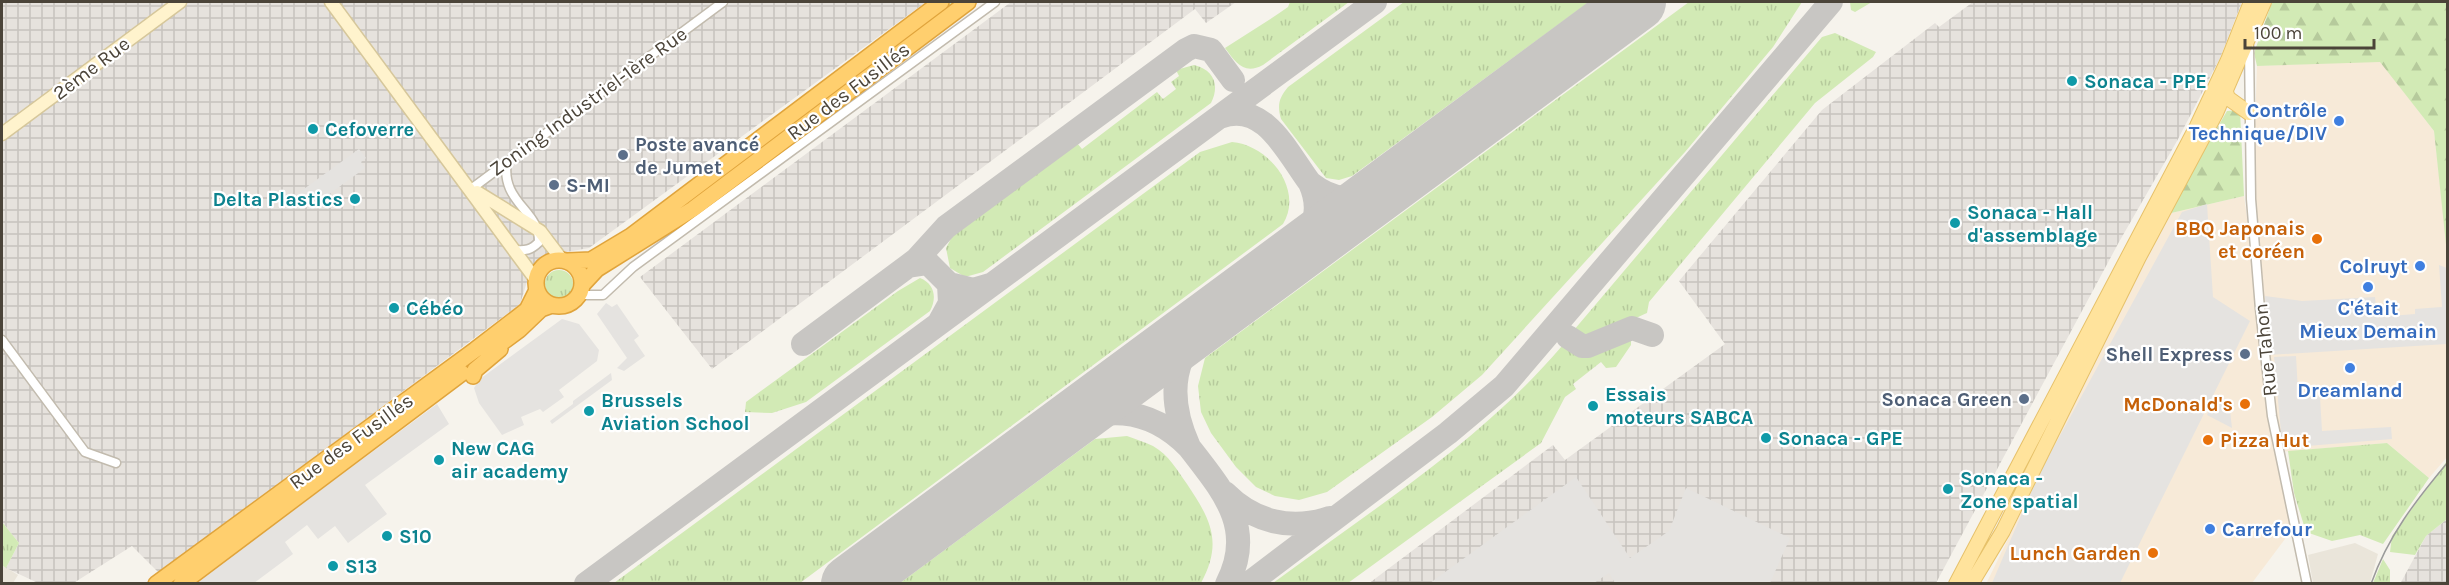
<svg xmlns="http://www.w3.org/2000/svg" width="2449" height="585" font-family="Karla,sans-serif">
<defs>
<pattern id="industrial-grid" width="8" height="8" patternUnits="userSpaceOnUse" patternTransform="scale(1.5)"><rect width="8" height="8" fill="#e6e2dd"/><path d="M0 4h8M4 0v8" fill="none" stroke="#c7c3be"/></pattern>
<pattern id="grass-tufts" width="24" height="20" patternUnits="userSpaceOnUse" patternTransform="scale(1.5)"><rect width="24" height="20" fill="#d2eab5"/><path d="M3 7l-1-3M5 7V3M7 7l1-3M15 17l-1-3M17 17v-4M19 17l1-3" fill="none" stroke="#b6ca9c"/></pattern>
<pattern id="forest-firs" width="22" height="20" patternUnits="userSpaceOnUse" patternTransform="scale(1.5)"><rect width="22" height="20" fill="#d2eab5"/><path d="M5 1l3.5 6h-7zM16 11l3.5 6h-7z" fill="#b6ca9c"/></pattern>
</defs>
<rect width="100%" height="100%" fill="#f6f3ec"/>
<path fill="#eae5da" d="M2355 543 2378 554 2370 583H2313L2308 555Z
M2 565 18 575 13 583H2Z"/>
<path fill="#f7ead8" d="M2380 61 2434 131 2448 254 2447 457 2429 478 2387 443 2280 452 2291 531 2252 583 1986 584 2167 214 2244 196 2262 326 2253 189 2257 66Z"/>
<path fill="url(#industrial-grid)" d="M2 2H926L589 248 544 256 532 266 520 304 159 573 132 546 72 584 38 583 6 568 19 543 2 522Z
M1011 2H1236L1206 23 1195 9 712 369 640 277Z
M1973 2H2242L2220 58 2177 141 2119 242 1936 583 1368 584 1553 445 1565 460 1725 344 1679 281 1822 110 1935 23 1939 27Z
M2447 519V583L2400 584 2426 536Z"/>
<path fill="url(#grass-tufts)" d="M952 2H960L735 168 732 164Z
M1290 2H1349L1263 65C1244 75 1236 63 1225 48 1246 34 1267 22 1288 7Z
M1404 2H1589L1352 176 1339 180 1326 178 1281 119C1277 105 1279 98 1288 87Z
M1689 2H1802L1773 47 1685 152 1482 375 1432 417 1327 492 1299 500 1275 496 1256 487 1236 467 1211 433 1201 412 1198 386 1205 358Z
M1850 2H1872L1855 12 1851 10Z
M1835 33 1876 52 1873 57 1815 103 1659 290 1649 302 1647 313C1627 321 1593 347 1574 330L1822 37Z
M1194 65C1214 70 1220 85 1211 103L983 272 965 277 950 268 946 248 953 235 1077 143 1082 149 1157 92 1163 99 1176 89 1171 82 1179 76 1176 70Z
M1232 142C1269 145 1304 190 1283 224L800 583H614L1200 152Z
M545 284a14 14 0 1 1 28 0a14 14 0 1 1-28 0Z
M920 278C935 284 937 298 930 311L806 402 772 413 745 412 746 402 898 291Z
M1627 338 1631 341V345L1616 367 1606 368 1601 362 1573 384 1576 389 1565 397 1541 443 1348 583H1273C1373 509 1481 441 1562 346 1587 362 1602 344 1627 338Z
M1127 436C1135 439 1145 442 1153 446 1169 455 1177 470 1187 484 1211 520 1223 542 1201 583H900L1095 439Z
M2387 443 2429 478 2383 544 2360 535 2332 541 2306 532 2294 493 2288 451Z
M2447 461V519L2426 536 2415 555 2390 552 2392 536Z
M2 522 19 543 6 568 2 565Z
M2383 559 2390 570V583H2373Z"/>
<path fill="url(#forest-firs)" d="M2272 2H2447V254L2434 131 2380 62 2257 66 2254 53Z
M2240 110 2244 196 2167 214 2227 111Z"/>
<path fill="#e5e3e0" d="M359 149 366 158 361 162 365 168 309 209 297 194Z
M2207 204 2213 297 2250 321 2120 583H1992L2038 476 2182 212Z
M2439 265 2447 268V344L2268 355 2265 296 2302 301 2375 297 2377 317 2415 314V309L2442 307Z
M606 303 612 307 617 304 639 336 634 340 645 356 624 371 617 368 627 358 597 314Z
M562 319 579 324 599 350 597 361 559 390 564 397 543 412 540 409 521 417 524 425 502 435 479 403 474 388 480 379Z
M2296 356 2298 391 2320 397 2322 431 2391 427 2392 439 2295 447 2293 443H2282L2274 357Z
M611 373 612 380 552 424 550 421 573 404V401Z
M2217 395 2229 402 2232 428 2207 415Z
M437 404 449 424 365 485 387 514 348 543 335 526 318 539 307 525 285 542 293 554 254 583H195Z
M1576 477 1630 558 1669 531 1686 488 1790 538 1770 583H1615L1609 573 1594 583H1430Z"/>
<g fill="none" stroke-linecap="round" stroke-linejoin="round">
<path stroke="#c8c6c3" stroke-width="24" d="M1220 117C1264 99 1288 154 1310 183
M1292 257C1311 234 1324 214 1310 183 1334 202 1354 202 1382 190
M908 266 928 263 949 284
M939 323 950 303 949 284 973 290 990 285
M1568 337 1582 346H1588L1632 328 1652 335
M803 344 916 260 946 227 1186 50 1194 46 1211 50 1233 80
M1053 434C1100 403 1149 406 1189 447 1165 394 1172 352 1216 313
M1189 447C1221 489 1257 527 1227 584
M1225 493C1254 522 1291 531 1330 518
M586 584 1375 2
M1248 584 1448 433 1504 386 1831 2"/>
<path stroke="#c8c6c3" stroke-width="58" d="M850 584 1637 2"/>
<defs>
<path id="street" d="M2249 46 2251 199 2260 309 2272 416 2307 584
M507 161C500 203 540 210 539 242 531 250 526 251 514 250
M471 189 723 2
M579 295H603L633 267 995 2
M2 340 85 452 116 463"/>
<path id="secondary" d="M331 2 536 280
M2 134 180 2
M477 192 540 231 562 260"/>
<path id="primary" d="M2224 86 2228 98 2249 113
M1956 584 2197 126 2228 60 2251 2
M1971 584 2003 531 2139 257 2216 113 2264 2"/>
<path id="highway" d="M536 283a23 23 0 1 1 46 0a23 23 0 1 1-46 0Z
M568 261 591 260 631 236 941 2
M583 284 597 269 693 209 968 2
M488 353 519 330 541 309 552 305
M473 376 475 370 500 349
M156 584 475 350 527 310 537 290
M181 584 462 373"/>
</defs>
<use href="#street" stroke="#c2bbae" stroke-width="11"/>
<use href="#secondary" stroke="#d6c79b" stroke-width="15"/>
<use href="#primary" stroke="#e6c16a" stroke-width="16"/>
<use href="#highway" stroke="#e0a43c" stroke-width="18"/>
<use href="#street" stroke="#fff" stroke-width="8"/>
<use href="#secondary" stroke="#fff3cd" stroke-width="12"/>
<use href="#primary" stroke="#ffe39c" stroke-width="14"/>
<use href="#highway" stroke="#ffcf6e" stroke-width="15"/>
<path stroke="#9a9a9a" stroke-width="1.5" d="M2371 584C2388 536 2416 500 2448 462"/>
</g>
<g fill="#0f9aa8" stroke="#fff" stroke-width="2">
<circle cx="2072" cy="81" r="6"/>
<circle cx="313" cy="129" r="6"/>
<circle cx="355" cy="199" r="6"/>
<circle cx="1955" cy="223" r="6"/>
<circle cx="394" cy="308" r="6"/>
<circle cx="1593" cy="406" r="6"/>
<circle cx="589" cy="411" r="6"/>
<circle cx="1766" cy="438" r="6"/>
<circle cx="439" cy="460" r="6"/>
<circle cx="1948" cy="489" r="6"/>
<circle cx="387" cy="536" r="6"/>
<circle cx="333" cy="566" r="6"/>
</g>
<g fill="#3f7fe0" stroke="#fff" stroke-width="2">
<circle cx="2339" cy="121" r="6"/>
<circle cx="2420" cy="266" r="6"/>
<circle cx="2368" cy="287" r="6"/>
<circle cx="2350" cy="368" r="6"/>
<circle cx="2210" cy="529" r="6"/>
</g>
<g fill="#5c6f8a" stroke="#fff" stroke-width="2">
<circle cx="623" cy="155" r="6"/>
<circle cx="554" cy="185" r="6"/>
<circle cx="2245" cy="354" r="6"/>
<circle cx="2024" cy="399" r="6"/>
</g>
<g fill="#e8710a" stroke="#fff" stroke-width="2">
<circle cx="2317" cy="239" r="6"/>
<circle cx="2245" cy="404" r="6"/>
<circle cx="2208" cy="440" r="6"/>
<circle cx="2153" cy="553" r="6"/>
</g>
<g text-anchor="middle" stroke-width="4.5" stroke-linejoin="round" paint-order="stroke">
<g font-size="20" fill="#4b4439" stroke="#fff">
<text transform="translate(91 68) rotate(-37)" y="7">2ème Rue</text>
<text transform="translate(848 91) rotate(-37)" y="7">Rue des Fusillés</text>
<text transform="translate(588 101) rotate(-36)" y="7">Zoning Industriel-1ère Rue</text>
<text transform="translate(2265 350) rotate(-96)" y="7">Rue Tahon</text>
<text transform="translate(351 441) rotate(-36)" y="7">Rue des Fusillés</text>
</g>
<g font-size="20" font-weight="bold" fill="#0d838f" stroke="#fff" text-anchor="start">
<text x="2084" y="88">Sonaca - PPE</text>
<text x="325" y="136">Cefoverre</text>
<text x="343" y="206" text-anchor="end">Delta Plastics</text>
<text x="1967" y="219">Sonaca - Hall<tspan x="1967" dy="23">d'assemblage</tspan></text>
<text x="406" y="315">Cébéo</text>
<text x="1605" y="401">Essais<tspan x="1605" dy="23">moteurs SABCA</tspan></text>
<text x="601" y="407">Brussels<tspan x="601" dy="23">Aviation School</tspan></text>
<text x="1778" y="445">Sonaca - GPE</text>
<text x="451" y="455">New CAG<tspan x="451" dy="23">air academy</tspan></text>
<text x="1960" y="485">Sonaca -<tspan x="1960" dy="23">Zone spatial</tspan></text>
<text x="399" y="543">S10</text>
<text x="345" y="573">S13</text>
</g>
<g font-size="20" font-weight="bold" fill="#366cbe" stroke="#fff" text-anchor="end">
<text x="2327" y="117">Contrôle<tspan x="2327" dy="23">Technique/DIV</tspan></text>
<text x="2408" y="273">Colruyt</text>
<text x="2368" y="315" text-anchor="middle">C'était<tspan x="2368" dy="23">Mieux Demain</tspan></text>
<text x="2350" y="397" text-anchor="middle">Dreamland</text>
<text x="2222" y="536" text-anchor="start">Carrefour</text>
</g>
<g font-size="20" font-weight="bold" fill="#4e5e75" stroke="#fff" text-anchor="start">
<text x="635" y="151">Poste avancé<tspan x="635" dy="23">de Jumet</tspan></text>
<text x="566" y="192">S-MI</text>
<text x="2233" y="361" text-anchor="end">Shell Express</text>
<text x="2012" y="406" text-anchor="end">Sonaca Green</text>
</g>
<g font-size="20" font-weight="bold" fill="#c56008" stroke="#fff" text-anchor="end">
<text x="2305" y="235">BBQ Japonais<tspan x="2305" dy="23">et coréen</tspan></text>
<text x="2233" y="411">McDonald's</text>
<text x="2220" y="447" text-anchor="start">Pizza Hut</text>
<text x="2141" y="560">Lunch Garden</text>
</g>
</g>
<rect width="2449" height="585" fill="none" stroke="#4b4439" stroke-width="6"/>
<path d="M2245 39v9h129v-9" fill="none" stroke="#4b4439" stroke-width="3"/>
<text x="2254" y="39" font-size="18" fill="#4b4439" stroke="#ffffff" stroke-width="4.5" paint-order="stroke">100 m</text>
</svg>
